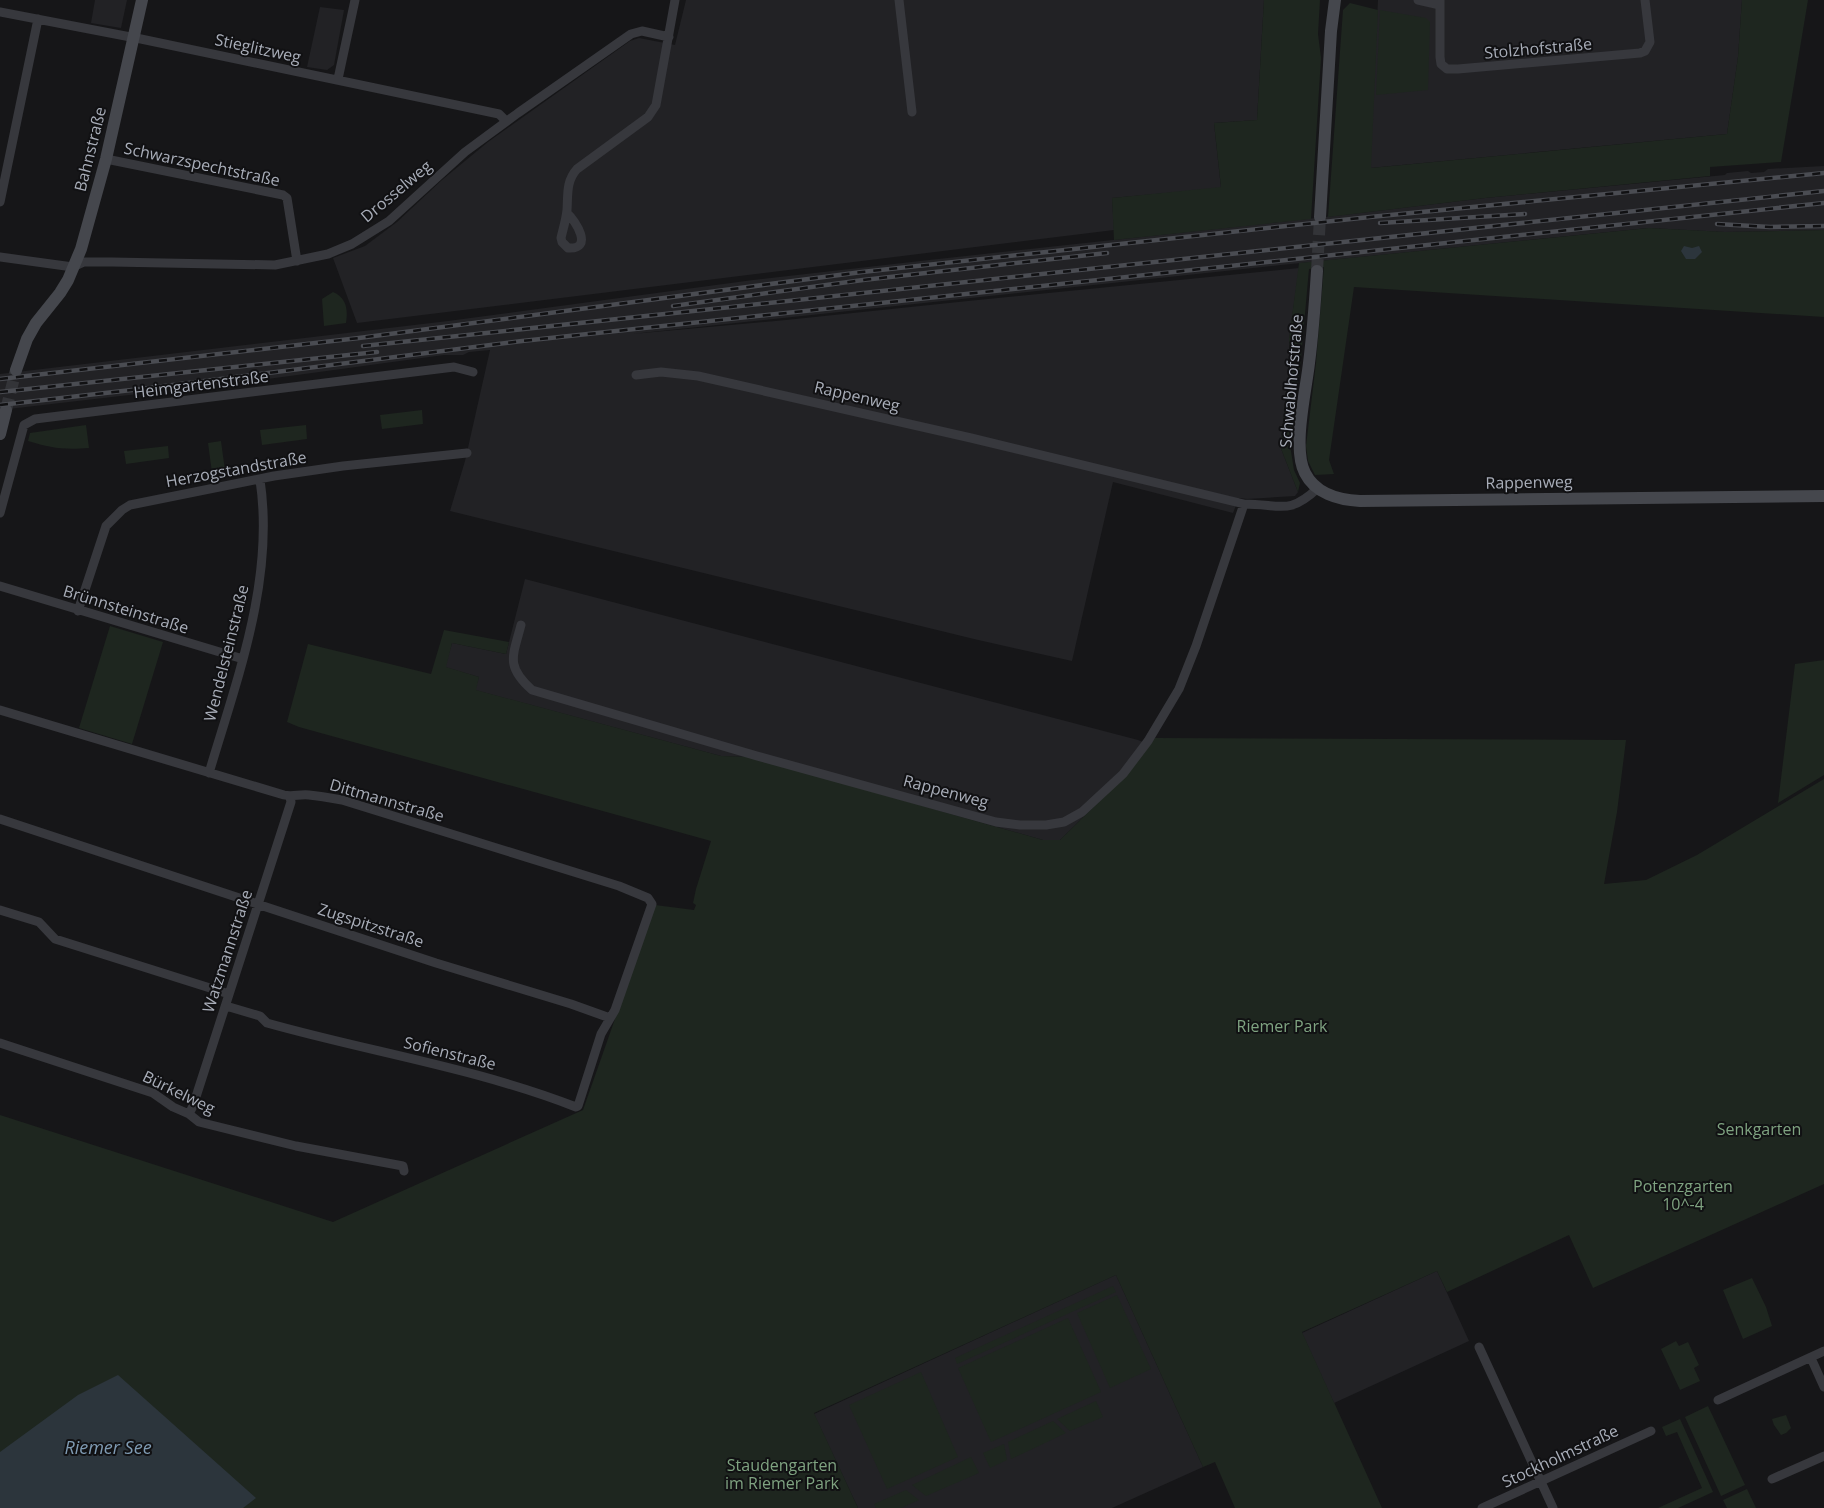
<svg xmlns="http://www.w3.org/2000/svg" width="1824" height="1508" font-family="'Open Sans',sans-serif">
<rect width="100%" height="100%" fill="#161618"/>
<path fill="#222225" d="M95 0H127L121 28 91 23Z
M686 0H1264L1257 120 1214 123 1221 188 1112 198 1114 230 357 323 333 258 365 246 397 222 442 180 488 142 630 41 639 38 675 45Z
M1378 0H1742L1738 57 1727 134 1370 168Z
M320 7 344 10 334 65 327 70 307 67Z
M1824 166V230L1725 232 1649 228 1281 265 632 334 786 320 968 301 1299 268 1289 339 1291 359 1280 446 1298 492 1295 496 1247 499 1239 498 1233 513 1113 482 1072 661 974 639 450 511 465 461 490 350 469 352 463 355H444L275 378 0 410V374L448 321 753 280 929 260 1343 215 1485 198 1725 175 1727 173 1748 171 1751 173 1764 172 1768 169Z
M525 579 1138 740 1150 745 1125 776 1060 840H1043L750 757 721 756 475 690 479 677 445 667 452 643 506 654Z
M1437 1271 1469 1341 1334 1403 1302 1333Z
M1116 1275 1203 1467 1112 1508H858L814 1414Z"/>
<path fill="#1e261f" d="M1264 0H1320L1318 34 1321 58 1311 219 1114 240 1112 198 1221 187 1214 123 1257 120Z
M1742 0H1808L1781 162 1710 167V176L1485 198 1328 217 1343 10 1350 3 1378 10 1371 168 1727 134 1738 57Z
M1380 10 1426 18 1430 22 1428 90 1376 95Z
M1649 228 1725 232 1824 230V317L1354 287 1329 460 1334 474 1315 475 1308 461 1306 446 1316 363 1324 267 1309 269 1301 358 1290 445 1294 470 1300 483 1298 492 1280 446 1291 359 1289 339 1299 263Z
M333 292C347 298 348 310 346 323L324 326 322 299Z
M422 410 423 424 382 429 380 415Z
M86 425 89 448C63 450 51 448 28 441L30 433Z
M306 425 307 439 262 445 260 430Z
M221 441 226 478 213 480 208 443Z
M168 446 169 458 126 464 124 451Z
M110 626 163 642 132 744 79 728Z
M444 630 509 642 506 654 452 643 446 667 479 677 476 690 721 756 750 757 1043 840H1060L1125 776 1155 738 1626 740 1617 812 1604 884 1646 880 1697 855 1824 779V1184L1593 1288 1569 1235 1447 1292 1437 1271 1302 1332 1382 1508H1235L1215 1462 1203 1467 1116 1275 814 1413 858 1508H0V1115L333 1222 583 1110 655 905 694 910 696 905 693 903 696 889 711 841 299 727 287 722 308 644 431 674Z
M1824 660V775L1778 803 1795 664Z
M1752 1278 1766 1307 1772 1326 1743 1339 1723 1290Z
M1113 1286 1116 1292 957 1364 955 1358Z
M1117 1295 1151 1369 1110 1388 1077 1313Z
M1068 1318 1101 1392 991 1442 958 1368Z
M1676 1341 1679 1346 1688 1342 1699 1365 1694 1368 1700 1381 1680 1390 1661 1349Z
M921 1372 958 1457 887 1489 849 1405Z
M1096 1401 1103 1417 1070 1431 1057 1419Z
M1708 1406 1745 1485 1721 1496 1685 1417Z
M1786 1415 1791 1428 1786 1433 1781 1435 1774 1425 1772 1419Z
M1680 1419 1713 1492 1678 1508H1658L1702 1488 1677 1432 1666 1436 1662 1427Z
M1053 1421 1066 1433 1011 1459 1008 1442Z
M1004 1444 1007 1460 990 1468 983 1453Z
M971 1457 979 1473 926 1496 912 1485Z
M1747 1489 1756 1508H1727L1723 1500Z
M906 1490 919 1500 901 1508H876L874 1504Z"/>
<path fill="#2c353c" d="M1684 246 1692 248 1699 246 1702 252 1695 259H1686L1681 251Z
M118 1375 256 1498 243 1508H0V1452L78 1395Z"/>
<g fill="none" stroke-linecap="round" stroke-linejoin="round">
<path stroke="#333438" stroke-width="12" stroke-dasharray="12 6" stroke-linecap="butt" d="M1317 271 1320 217
M6 410 16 370"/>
<path stroke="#37383d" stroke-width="9" d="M899 0 912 112
M1418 0 1440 5
M1440 0V57L1441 64 1447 69H1458L1640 53 1645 51 1650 42 1645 0
M0 12 141 39 499 114 506 121
M338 79 355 0
M106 159 283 195 287 198 297 261
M0 202 38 19
M567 213C576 221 594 250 568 248L562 242 561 238C563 229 566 220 567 210 568 195 566 181 577 169L648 117 656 105 675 0
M0 257 73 267 84 262H112L275 265 328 254 352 244 389 221 465 152 518 113 631 34 642 31 669 37
M636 375 661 372 698 376 971 438 1244 504C1281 504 1288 516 1318 488
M0 513 24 425 35 419 454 367 473 372
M0 586 243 659
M78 611 106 526 122 510 130 505 274 476 343 466 467 453
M521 625C513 656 505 666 532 690L757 756 996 822 1020 825H1046L1064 822 1082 812 1123 774 1148 741 1179 689 1196 646 1244 504
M0 710 284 795C292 797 300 794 309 795 320 796 331 798 342 800L619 886 648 898 652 904 615 1010 601 1034 578 1106 576 1107C476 1068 370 1052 267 1023L260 1016 226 1006
M209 773C237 679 275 579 260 480
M0 819 436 963 571 1004 610 1018
M0 910 39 922 55 939 229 994
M0 1043 153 1093 173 1107 189 1114 199 1122 296 1146 403 1166 404 1171
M189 1114 193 1106 291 802 290 797
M1479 1347 1553 1508
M1811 1358 1824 1387
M1718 1400 1824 1351
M1772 1479 1824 1456
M1482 1508 1651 1431"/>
<path stroke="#45474d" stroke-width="12" d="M1320 217 1331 31 1335 0
M1317 271C1315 302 1313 332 1309 363 1306 391 1292 448 1305 473 1315 493 1338 500 1360 501L1824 496
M16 370 27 339 36 323 60 293 68 280 81 249 106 159 142 0
M0 434 6 410"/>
<defs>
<path id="rail" d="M1380 223 1525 214
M1717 224 1770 227 1824 226
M673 306 863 280 1107 253
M363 346 1824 191
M0 379 359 338 862 272 1370 217 1824 173
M0 392 377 352
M0 405 149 388 522 341 1824 203"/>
</defs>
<use href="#rail" stroke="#4a4c52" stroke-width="4.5"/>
<use href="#rail" stroke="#111113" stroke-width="2.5" stroke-dasharray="8" stroke-linecap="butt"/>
</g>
<g text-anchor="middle" stroke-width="4" stroke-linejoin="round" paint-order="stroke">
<g font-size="16" fill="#a8adb8" stroke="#111113">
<text transform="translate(258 48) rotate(12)" y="6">Stieglitzweg</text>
<text transform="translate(1538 48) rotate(-5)" y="6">Stolzhofstraße</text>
<text transform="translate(90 149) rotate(-76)" y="6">Bahnstraße</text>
<text transform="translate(202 164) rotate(12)" y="6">Schwarzspechtstraße</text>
<text transform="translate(396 191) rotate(-40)" y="6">Drosselweg</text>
<text transform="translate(1291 381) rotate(-85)" y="6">Schwablhofstraße</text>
<text transform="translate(201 384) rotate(-7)" y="6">Heimgartenstraße</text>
<text transform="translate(857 396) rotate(13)" y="6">Rappenweg</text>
<text transform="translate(236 469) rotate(-10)" y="6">Herzogstandstraße</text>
<text transform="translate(1529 482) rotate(-1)" y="6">Rappenweg</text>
<text transform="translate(126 609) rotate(17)" y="6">Brünnsteinstraße</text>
<text transform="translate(226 653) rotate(-76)" y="6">Wendelsteinstraße</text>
<text transform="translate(946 791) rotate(15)" y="6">Rappenweg</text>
<text transform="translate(387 800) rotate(16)" y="6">Dittmannstraße</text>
<text transform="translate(371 925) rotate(18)" y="6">Zugspitzstraße</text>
<text transform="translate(227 951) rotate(-72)" y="6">Watzmannstraße</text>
<text transform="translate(450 1053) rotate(14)" y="6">Sofienstraße</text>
<text transform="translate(179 1092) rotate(26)" y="6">Bürkelweg</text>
<text transform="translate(1560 1456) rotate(-25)" y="6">Stockholmstraße</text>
</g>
<g font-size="16" fill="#7fa381" stroke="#111113">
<text x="1282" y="1032">Riemer Park</text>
<text x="1759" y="1135">Senkgarten</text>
<text x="1683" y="1192">Potenzgarten<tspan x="1683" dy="18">10^-4</tspan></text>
<text x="782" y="1471">Staudengarten<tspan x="782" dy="18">im Riemer Park</tspan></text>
</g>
<g font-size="18" font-style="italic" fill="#7f9bb3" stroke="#111113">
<text x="108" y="1454">Riemer See</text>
</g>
</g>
</svg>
